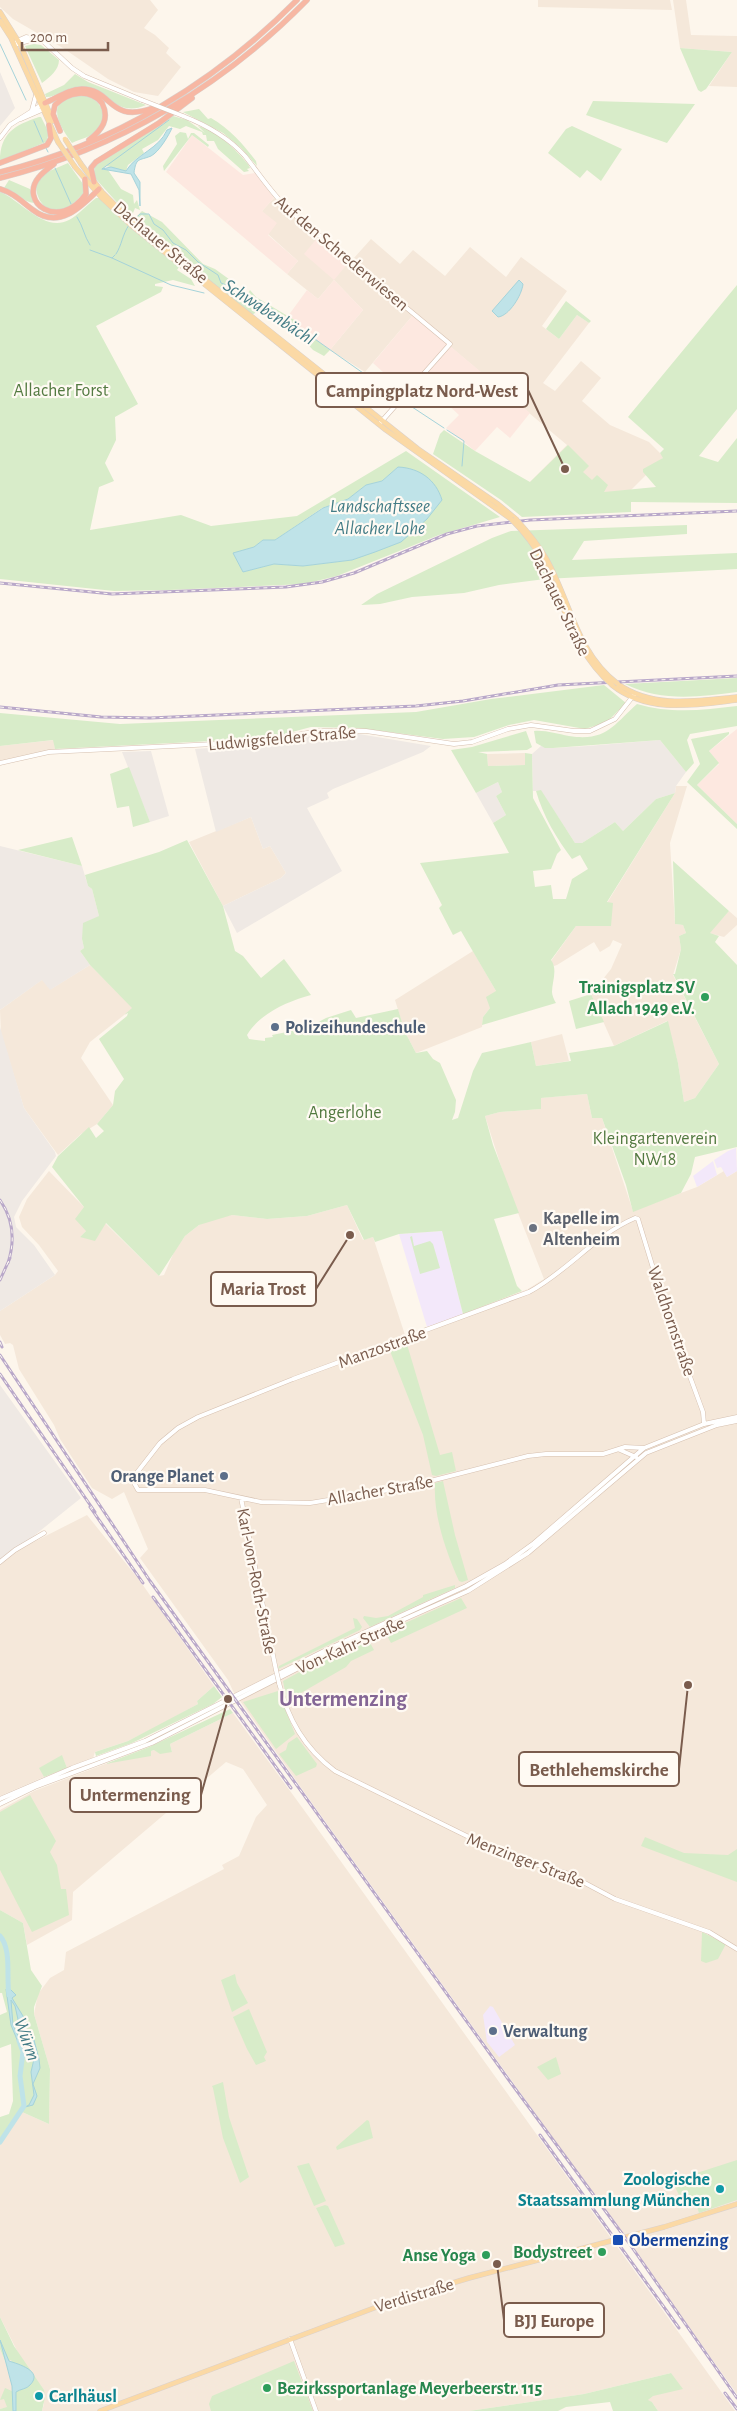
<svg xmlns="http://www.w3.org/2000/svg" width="737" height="2411" font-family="'Alegreya Sans',sans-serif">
<rect width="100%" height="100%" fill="#fdf6ec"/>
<path fill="#f5e8da" d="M0 0H150L158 10 144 28 155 35 169 48 166 53 181 67 158 96 134 92 108 79 63 48 13 19 0 7Z
M538 0H670L672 10 538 7Z
M673 0H686L691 35 737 36V87L709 86 732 52 680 48Z
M274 198 380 288 384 283 354 258 371 239 400 264 413 250 445 276 470 247 506 277 521 257 567 291 542 326 559 339 577 315 589 323 543 383 555 391 581 361 601 378 582 401 610 425 649 442 664 457 631 490 592 494 530 482 567 445 413 315 365 372 330 350 363 310 334 280 318 299 287 274 298 261 268 234 262 211Z
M54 740 55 749 0 761V746Z
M525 753V765L488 766 487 754Z
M676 786H687L670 843 675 924 683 925 686 933 679 936 681 949 673 975 719 1064 695 1098 684 1102 678 1063 667 1021 614 1046 591 994 611 969 622 944 613 940 610 946 600 952 594 942 557 965 554 966 551 961 576 926 613 903H607L675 793Z
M251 817 263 849 270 846 286 873 281 878 223 906 189 842Z
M729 911 737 918V925L724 937 709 933Z
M473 951 496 991 490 1008 483 1017 482 1027 416 1053 405 1032 395 1000Z
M90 965 133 1008 90 1042 81 1058 113 1105 97 1124 81 1134 58 1155 24 1108 1 1034 0 1010 43 979 51 989Z
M562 1034 569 1061 536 1066 531 1042Z
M587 1094 592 1118H602L633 1211 697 1187 724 1171 727 1177 737 1171V2394L307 1796 233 1691 228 1680 140 1558 148 1549 124 1492 112 1499 92 1488 60 1439 54 1425 19 1369 13 1345 10 1343 5 1344 0 1335V1311L55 1275 58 1271 39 1245 22 1227 19 1217 27 1199 49 1171 84 1207 86 1231 80 1237 99 1234 105 1223 159 1276 164 1275 174 1252 185 1236 199 1225 214 1217 232 1215 267 1219 307 1216 347 1205 363 1240 373 1237 405 1335 528 1289 544 1279 507 1185 485 1116 500 1112 541 1109 540 1098Z
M87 1515 140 1581 214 1686 197 1701 198 1704 158 1726 128 1741 95 1752 93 1758 67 1768 62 1756 40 1768 44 1777 0 1796V1564L16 1551Z
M233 1713 304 1810 735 2411H658L652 2402 647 2401 671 2373 584 2394 469 2411H42L44 2404 0 2317V2142L3 2135 22 2112 49 2124 50 2069 34 2014 38 1994 50 1978 64 1970 66 1952 207 1878 224 1869 222 1865 239 1856 256 1817 267 1805 243 1769 226 1762 73 1892 72 1920 27 1945 23 1923 0 1910V1810L34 1791 105 1764 154 1750 172 1752 170 1744Z
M0 2349 5 2361 11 2360 16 2372 12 2407 0 2409Z"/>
<path fill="#fde8e0" d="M192 135 243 175 255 173 274 198 262 211 277 223 268 235 298 261 287 274 166 172Z
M318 237 349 262 334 280 363 310 330 350 296 325V321L288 316 307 290 318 299 334 280 304 254Z
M413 315 530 413 510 438 497 427 475 451 446 428 459 415 417 376 404 391 373 363Z
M737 729V824L697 785 719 764 709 751Z"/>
<path fill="#efe9e4" d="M0 72 15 108 0 126Z
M328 734H359L431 746 423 752 333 789 327 793 329 798 307 808 342 871 237 933 223 906 281 878 286 873 270 846 263 849 251 817 216 832 195 749 277 743 303 737Z
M660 740 686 772 676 786 675 793 656 799 623 831 615 822 582 843H575L541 791H533L532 754 541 746 553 748 588 746Z
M151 751 169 816 150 822 122 752Z
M498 782 502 792 496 796 506 815 493 823 476 793Z
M0 846 82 866 88 886 92 889 99 916 82 939 84 948 80 951 90 965 50 990 42 980 0 1010Z
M0 1027 24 1108 55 1152 56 1156 22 1201 14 1217 16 1227 34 1245 55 1275 0 1311Z
M0 1385 81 1498 0 1563Z"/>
<path fill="#f3e8fa" d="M736 1148 737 1171 727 1177 721 1167 717 1168 714 1160 728 1151Z
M713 1161 717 1175 697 1187 693 1176Z
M442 1231 463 1314 427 1327 399 1234Z
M490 2006 493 2007 515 2045 499 2057 487 2042 483 2015Z"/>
<path fill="#d8ecc9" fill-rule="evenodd" d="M34 44 41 45 59 60C59 70 50 77 42 83L25 46Z
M680 48 732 52 706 89 701 92 698 90Z
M75 74 88 82 146 105C118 118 107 91 80 87 68 86 57 97 46 97L45 94 64 85Z
M85 95C100 100 111 116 98 130 91 137 80 139 72 143 54 119 46 97 85 95Z
M593 101 695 104 667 143 586 115Z
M199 109 208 119 211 118C230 129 243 144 256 161L257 166 241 148 223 133 183 112Z
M173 116 187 120 205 133 198 126C218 131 235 149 248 164L250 168 247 169 249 171 244 172 218 149 214 141H207L206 135H203L202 132 186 126 180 129 169 126 158 140 142 149 144 153 128 165 126 171 106 166 102 170H108L121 189 133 195 134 204 137 200 140 210 135 208 131 218 95 178 94 166Z
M39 117H41L49 133 46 142 0 161C0 133 15 125 39 117Z
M572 126 622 149 601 181 587 170 580 178 548 153 566 129Z
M180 132 186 133 188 139 191 133H194L209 145 208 147 192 135 164 171 163 166 177 144 175 136Z
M68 163 83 184 84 193C79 197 73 205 66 208 48 217 36 201 36 185L45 173Z
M9 180 30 189 34 203C23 202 15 192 4 188Z
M0 192C21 200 44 233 69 220 78 215 87 205 96 198H99L130 227 179 267 177 270 191 279 195 286 173 280 155 284V286L163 287 161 292 96 326 138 404 115 417 116 440 105 463 114 481 99 487 90 530 181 515 211 526 297 516 406 451 500 517 439 535 337 576 304 584 169 590 114 591 0 579ZM398 467 401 542 352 560 303 566 274 564 243 572 234 553 254 547 263 540H275L322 508 348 499 366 485 382 481Z
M142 211 162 222 203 264 215 269 233 282V285L242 291 243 297 247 298 250 296 253 300 248 293 250 290 256 297 296 321V325L330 350 324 356 313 350 298 334 279 322 277 318 267 310 263 312 258 311 252 315 135 221V218Z
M737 285V409L699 456 718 462 737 438V503L631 502V512L522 517 501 500 433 454 440 434 444 430 475 451 530 482 568 445 589 466 583 472 592 480 597 475 608 485 604 492 656 487 643 472V469L663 458 660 453 664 449 628 417Z
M566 301 591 321 589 323 577 315 559 339 546 329Z
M687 525V534L584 541 572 560 737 553V569L545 579 499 585 464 593 412 597 380 604 361 605 377 594 492 538 511 531Z
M737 678V692C698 697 661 702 625 684Z
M604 685 626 703 607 722 585 729 534 720 509 725 474 737 443 739 358 728 311 727 269 738 55 749 53 740 0 746V713L120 724 416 712 491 699Z
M637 704C671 714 703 710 737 706V726L690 734 687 740 694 763 686 772 660 740 553 748H545L536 743 534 731C546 730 557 734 569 736 607 742 614 724 637 704Z
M526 731 532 747 527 750 478 752 487 754 488 766 525 765V753L532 754 533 798 561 850 557 854 551 869 533 871 535 887 551 885 553 899H566L572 879 588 869 580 855 572 859C557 839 543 816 536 791L541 790 575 843H582L615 822 623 831 656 799 675 793 607 902 613 903 611 926H576L551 960C558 969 552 982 552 992 552 995 554 1000 556 1003L482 1025 483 1017 490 1008 486 997 496 991 461 931 453 935 439 908 442 905 420 863 509 853 493 823 506 815 496 796 502 792 498 782 476 793 451 750 472 747Z
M729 732V734L709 751 719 763 697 785 737 824V829L687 782 700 764 691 739Z
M129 767 150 822 133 827 129 806 117 808 110 774Z
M72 837 82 866 18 850Z
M187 840 223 906 235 951 243 956 261 978 284 959 311 995C288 1001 259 1014 247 1035L249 1039 265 1041V1038L273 1037 272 1035 307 1028 326 1018 351 1010 356 1018 398 1009 405 1032 416 1053 427 1051 433 1059 440 1063 456 1100 455 1112 452 1120 458 1118 473 1071 482 1053 531 1042 536 1066 571 1061 569 1053 614 1046 668 1021 678 1063 684 1102 695 1098 719 1064 673 974H675L681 949 679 936 686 933 683 925 675 924 673 861 729 911 710 933 719 936 715 942 737 965V1147L695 1157 691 1174 681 1193 633 1212 626 1185 602 1118H592L587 1094 541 1098V1109L500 1112 485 1116 493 1145 519 1213 494 1219 517 1286 522 1291 463 1314 442 1231 399 1234 375 1242 373 1237 364 1240 347 1205 307 1216 267 1219 232 1215 199 1225 185 1236 159 1276 106 1223 95 1241 80 1237 86 1231 75 1219 84 1207 52 1167 58 1156 89 1127 96 1138 104 1131 97 1124 113 1105 115 1091 124 1079 99 1039 127 1016 128 1013 124 1015 132 1008 90 965 80 951 84 948 82 939 83 923 99 916 92 889 88 886 85 875 159 852Z
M591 994 604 1022 576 1029 569 1001Z
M412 1236 414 1246 430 1241 433 1244 440 1268 420 1274 410 1237Z
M406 1341 440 1455 452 1452 456 1471 436 1476 432 1475 423 1435 390 1351V1347Z
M443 1481 455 1535 468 1580 462 1582 459 1581C446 1552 433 1515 435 1483Z
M455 1585V1588L370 1627 363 1618 364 1616 376 1618 388 1616 423 1597V1595Z
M461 1598 467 1608 391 1643 385 1632Z
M353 1618 357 1619 362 1627 360 1630 278 1669 279 1666 355 1628Z
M368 1639 374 1650 351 1661 346 1667 287 1701 283 1681 329 1656Z
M214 1686 222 1697 213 1704 132 1743 96 1756 95 1752 128 1741 198 1704 197 1701Z
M278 1691 295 1734 276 1749 243 1702Z
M230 1709 233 1713 170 1744 172 1752 160 1754 154 1750 151 1751V1756L105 1764 149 1747Z
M297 1737 317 1764 316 1767 296 1776 279 1754 286 1750 288 1743Z
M62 1755 67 1768 44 1777 39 1768Z
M30 1795 56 1841 50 1852 57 1865 61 1889H66L69 1915 32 1932 0 1870V1812Z
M645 1837 684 1853 728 1855 737 1849V1882L641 1846Z
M0 1910 23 1923 31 1970 42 1986 34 2007V2014L50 2069 49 2124 22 2112 3 2135 0 2142V2117L9 2114 13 2101 11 2044 0 2048V2015L7 2012 2 1993H0Z
M702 1932 726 1944 718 1959 706 1963 701 1961Z
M235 1974 237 1983 248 2003 232 2012 221 1980Z
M249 2009 267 2052 264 2057 266 2061 256 2065 247 2049 233 2017Z
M556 2057 561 2074 548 2080 537 2067Z
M223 2082 229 2117 249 2177 240 2183 223 2138 213 2088 212 2086Z
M367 2120 369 2121 373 2138 337 2150 336 2147Z
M737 2160V2200L699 2213 694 2197 682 2201 672 2181Z
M309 2163 326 2201 314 2206 297 2166Z
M325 2205 328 2206 345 2244 335 2247 316 2208Z
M0 2317 14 2346 44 2390 45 2397 42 2411H0V2409L7 2407 4 2399 0 2400 5 2388 12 2391 13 2396 16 2372 11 2360 5 2361 0 2349Z
M294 2361 313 2411H211L209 2404 212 2396Z
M671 2373 683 2389 653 2396 648 2400 652 2402 658 2411H613L610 2402 566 2407 558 2411H469L584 2394Z"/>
<path fill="#bfe3e8" stroke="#a5d3da" d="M172 128C169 135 159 152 151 156 139 161 136 157 134 173L140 182V206L139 190 131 174 102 169 111 167 126 171C136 154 159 149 167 130Z
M519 280 523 284C522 295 509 316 498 317L492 311Z
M398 467C420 468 436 480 442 500L427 519 401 542 375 552 352 560 303 566 274 564 243 572 233 553 254 547 263 540H275L323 508 348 499 366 485 382 481Z
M6 1989H10L16 1995 12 1998 26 2021 24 2029 34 2040 39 2059 40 2068 33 2084 37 2096 33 2105 25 2107 29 2105 34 2095 31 2072 34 2059 30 2051V2039L19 2024 15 2006 11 2000 13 2025 23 2046 20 2047 11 2025Z
M0 2340 9 2361C18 2364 44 2371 30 2385 27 2389 20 2389 16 2392V2411H13L12 2386Z"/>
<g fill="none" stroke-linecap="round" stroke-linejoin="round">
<path stroke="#a5d3da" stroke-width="1" d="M0 44 26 100
M34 121 43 142
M46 148 48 152
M55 168 71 204
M102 169 169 120
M77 217C83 226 84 236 90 245
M133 221 140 214H149L154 224 163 230 173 243 186 250 198 262 218 275 221 283 241 291 243 297 249 301H261L397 397
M90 250 112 258 115 255
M116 254C122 245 122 235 129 225
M112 258 171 285 204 293
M406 403 444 428
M447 430 464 441 462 466"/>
<path stroke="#bfe3e8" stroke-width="5" d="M0 1936C12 1950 6 1977 9 1995
M0 2142 24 2106 20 2076 23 2052 19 2041"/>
<defs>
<path id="secondary" d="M17 41 26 37 42 40 72 68 84 76 142 100
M17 44 34 39
M32 110 36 95
M183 116C206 125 228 137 245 156 260 175 272 194 290 211L450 344 381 422
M21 119 44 109
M0 138 10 125 43 104
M0 763 49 752 256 742 319 731H366L454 744 472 742 508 729 531 725 574 731H590L615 719 634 695
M644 1448 625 1447 603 1454H546L528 1456 407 1487 310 1503 261 1502 205 1490H138L132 1479 160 1443 178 1428 198 1417 293 1379 529 1292C567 1272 595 1235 635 1218L638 1219 668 1317 703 1412 704 1424
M620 1450 636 1457
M241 1498 276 1670
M0 1562 15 1550 44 1533
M279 1683C288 1719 304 1748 335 1771L485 1845 535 1864 566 1873 615 1899 709 1932 737 1949
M0 1799 72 1768 145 1741 326 1650 466 1586 505 1564 534 1543 644 1448 704 1424 737 1417
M0 1804 35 1787 152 1743 328 1653 468 1591 528 1553 646 1453 717 1425 737 1421
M290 2339 316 2411"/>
<path id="primary" d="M0 12 20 44 53 121
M0 21 11 38 58 142
M81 164 102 192 129 219 418 449 498 504 516 519
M75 167 102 198 132 226 386 430 511 519
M618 684C654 709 697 701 737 697
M612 685C648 714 694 705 737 700
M100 2411 390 2302 469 2278 664 2227 737 2204"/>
<path id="highway" d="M45 103C57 98 69 89 82 89 113 89 108 124 153 108
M60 131 53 114 55 105C68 92 89 88 102 103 110 119 102 130 89 140
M0 163 47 145 51 138 49 125
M54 164C49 168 43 172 39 177 18 202 59 232 86 194L85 179
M0 172C113 145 216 82 297 0
M0 178C117 149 223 86 307 0
M94 182 91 168 96 162 159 123 192 98
M0 189C14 193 22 202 33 210 59 230 81 207 99 189"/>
</defs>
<use href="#secondary" stroke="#d6c0b0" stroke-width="5"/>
<use href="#primary" stroke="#dad1cd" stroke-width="5.5"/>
<use href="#highway" stroke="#dad1cd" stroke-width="6"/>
<use href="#secondary" stroke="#fff" stroke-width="4"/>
<use href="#primary" stroke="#fbd9a5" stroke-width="4.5"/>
<use href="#highway" stroke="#f7b7a3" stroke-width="5"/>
<defs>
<path id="rail" d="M0 583 112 594 286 587 322 582 354 573 447 534 477 526 530 520 737 511
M0 707 101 717 150 718 416 706 463 701 558 685 737 676
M0 1200C14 1220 15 1241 8 1263
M0 1280 10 1258
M0 1342 2 1347
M0 1355 150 1581 511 2083 629 2243 737 2398
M0 1374 95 1512
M90 1507 143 1583
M153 1597 291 1788
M540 2135 679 2328
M725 2393 737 2409"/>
</defs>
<use href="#rail" stroke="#b9a8c9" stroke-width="3"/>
<use href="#rail" stroke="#fffaf3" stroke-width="1" stroke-dasharray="4" stroke-linecap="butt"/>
<defs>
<path id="secondary-bridge" d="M142 100 183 116
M276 1670 279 1683"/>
<path id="primary-bridge" d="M65 139 81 164
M58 142 75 167
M511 519C524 532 535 546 543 562 565 605 574 653 612 685
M516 519C527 531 538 544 546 558 571 602 576 652 618 684"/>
</defs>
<use href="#secondary-bridge" stroke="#d6c0b0" stroke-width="5" stroke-linecap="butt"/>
<use href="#primary-bridge" stroke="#dad1cd" stroke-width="5.5" stroke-linecap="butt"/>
<use href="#secondary-bridge" stroke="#fff" stroke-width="4"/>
<use href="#primary-bridge" stroke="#fbd9a5" stroke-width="4.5"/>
</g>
<g fill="#2e9e5b" stroke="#fffaf3" stroke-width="2">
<circle cx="705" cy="997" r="5"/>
<circle cx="602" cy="2252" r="5"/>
<circle cx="486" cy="2255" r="5"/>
<circle cx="267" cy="2388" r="5"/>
</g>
<g fill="#5c6f8a" stroke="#fffaf3" stroke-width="2">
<circle cx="275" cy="1027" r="5"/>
<circle cx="224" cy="1476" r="5"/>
<circle cx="493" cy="2031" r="5"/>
</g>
<circle fill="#6b7280" stroke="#fffaf3" stroke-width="2" cx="533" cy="1228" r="5"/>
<g fill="#0f9aa8" stroke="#fffaf3" stroke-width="2">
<circle cx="720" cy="2189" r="5"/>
<circle cx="39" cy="2396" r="5"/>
</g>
<rect fill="#1a4fb4" stroke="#fffaf3" stroke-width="2" x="612" y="2234" width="12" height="12" rx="2.5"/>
<g text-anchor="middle" stroke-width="4.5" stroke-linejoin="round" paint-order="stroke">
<g font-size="18" fill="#7a5c4d" stroke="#fffaf3">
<text transform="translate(161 242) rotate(40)" y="6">Dachauer Straße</text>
<text transform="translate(342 253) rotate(40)" y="6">Auf den Schrederwiesen</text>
<text transform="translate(560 602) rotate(64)" y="6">Dachauer Straße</text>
<text transform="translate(282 738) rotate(-5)" y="6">Ludwigsfelder Straße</text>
<text transform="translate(672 1321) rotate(71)" y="6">Waldhornstraße</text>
<text transform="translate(382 1347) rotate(-20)" y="6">Manzostraße</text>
<text transform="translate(380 1490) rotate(-10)" y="6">Allacher Straße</text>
<text transform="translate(257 1581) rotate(79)" y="6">Karl-von-Roth-Straße</text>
<text transform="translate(350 1645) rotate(-24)" y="6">Von-Kahr-Straße</text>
<text transform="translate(526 1860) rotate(21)" y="6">Menzinger Straße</text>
<text transform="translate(414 2295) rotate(-17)" y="6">Verdistraße</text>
</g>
<g font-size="18" fill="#537a41" stroke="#fffaf3">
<text x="61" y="396">Allacher Forst</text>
<text x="345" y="1118">Angerlohe</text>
<text x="655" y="1144">Kleingartenverein<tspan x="655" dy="21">NW18</tspan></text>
</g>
<g font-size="18" font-weight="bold" fill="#27864d" stroke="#fffaf3" text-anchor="end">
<text x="695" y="993">Trainigsplatz SV<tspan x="695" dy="21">Allach 1949 e.V.</tspan></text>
<text x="592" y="2258">Bodystreet</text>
<text x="476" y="2261">Anse Yoga</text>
<text x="277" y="2394" text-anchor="start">Bezirkssportanlage Meyerbeerstr. 115</text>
</g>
<g font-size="18" font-weight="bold" fill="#4e5e75" stroke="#fffaf3" text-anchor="start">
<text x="285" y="1033">Polizeihundeschule</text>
<text x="214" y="1482" text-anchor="end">Orange Planet</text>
<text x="503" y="2037">Verwaltung</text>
</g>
<g font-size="18" font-weight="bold" fill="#5b616d" stroke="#fffaf3" text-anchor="start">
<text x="543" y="1224">Kapelle im<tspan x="543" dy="21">Altenheim</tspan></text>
</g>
<g font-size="18" font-weight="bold" fill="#0d838f" stroke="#fffaf3" text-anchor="end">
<text x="710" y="2185">Zoologische<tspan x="710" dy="21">Staatssammlung München</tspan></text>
<text x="49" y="2402" text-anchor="start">Carlhäusl</text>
</g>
<g font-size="18" font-weight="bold" fill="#164399" stroke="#fffaf3" text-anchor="start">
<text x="629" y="2246">Obermenzing</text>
</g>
<g font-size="19" font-style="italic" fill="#437c86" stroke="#fffaf3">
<text transform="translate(270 311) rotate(33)" y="7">Schwabenbächl</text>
<text x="380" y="512">Landschaftssee<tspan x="380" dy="22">Allacher Lohe</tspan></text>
<text transform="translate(28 2039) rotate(70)" y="7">Würm</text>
</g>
<g font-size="22" font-weight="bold" fill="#846695" stroke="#fffaf3">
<text x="343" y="1706">Untermenzing</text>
</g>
</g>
<path fill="none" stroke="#7a5c4d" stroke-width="2" d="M565 469L528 390M350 1235L316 1289M688 1685L679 1769M228 1699L201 1795M497 2264L504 2320"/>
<g fill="#7a5c4d" stroke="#fffaf3" stroke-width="2">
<circle cx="565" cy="469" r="5"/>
<circle cx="350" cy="1235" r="5"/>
<circle cx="688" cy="1685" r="5"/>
<circle cx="228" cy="1699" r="5"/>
<circle cx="497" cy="2264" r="5"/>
</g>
<g fill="#fffaf3" stroke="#7a5c4d" stroke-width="2">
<rect x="316" y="373" width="212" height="34" rx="5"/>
<rect x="211" y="1272" width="105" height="34" rx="5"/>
<rect x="519" y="1752" width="160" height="34" rx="5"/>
<rect x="70" y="1778" width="131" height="34" rx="5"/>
<rect x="504" y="2303" width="100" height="34" rx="5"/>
</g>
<g font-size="19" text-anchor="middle" font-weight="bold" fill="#7a5c4d">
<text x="422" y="397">Campingplatz Nord-West</text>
<text x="263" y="1295">Maria Trost</text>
<text x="599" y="1776">Bethlehemskirche</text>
<text x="135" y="1801">Untermenzing</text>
<text x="554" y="2327">BJJ Europe</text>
</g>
<path d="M22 42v8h86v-8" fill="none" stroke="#7a5c4d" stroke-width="2.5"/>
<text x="30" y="42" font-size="15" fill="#7a5c4d" stroke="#fffaf3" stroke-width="4" paint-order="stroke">200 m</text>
</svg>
